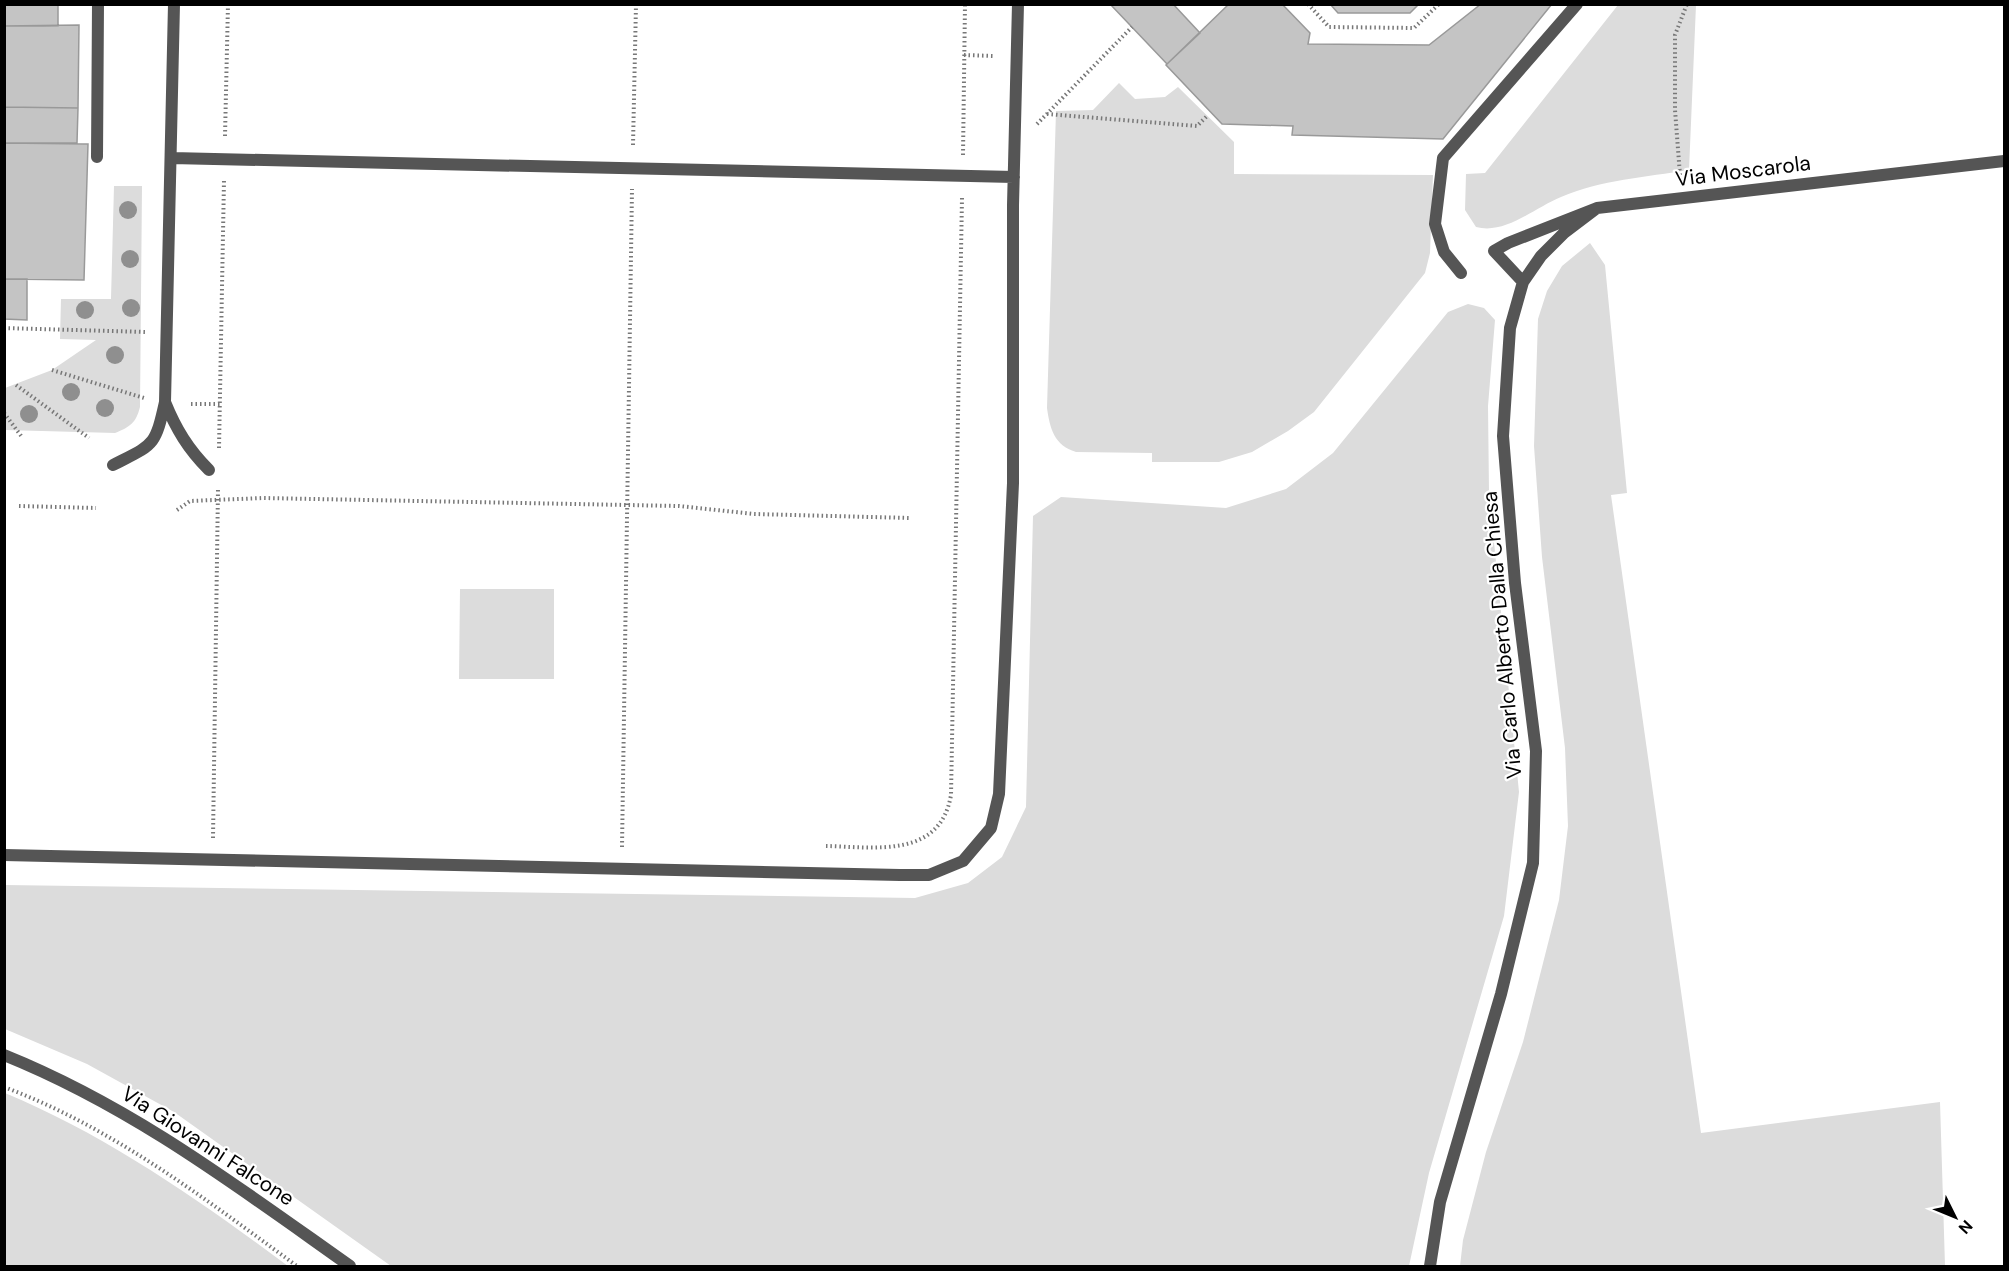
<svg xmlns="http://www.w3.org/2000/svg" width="2009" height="1271" font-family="'DM Sans',sans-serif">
<rect width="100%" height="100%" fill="#fff"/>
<path fill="#dcdcdc" d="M1618 5H1696L1689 170C1646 177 1601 180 1561 197 1534 208 1505 235 1476 227L1465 210 1466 174 1485 173Z
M1119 83 1135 99 1165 97 1178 87 1234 142V174L1433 175 1430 253 1425 273 1314 412 1288 431 1252 452 1219 462H1152V453L1076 452C1054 445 1050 429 1047 408L1056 111 1093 110Z
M114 186H142L140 407C136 423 130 427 115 433L5 430V388L52 370 96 340 60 339 61 299H111Z
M1590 243 1605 265 1627 493 1611 495 1701 1133 1940 1102 1945 1266H1460L1463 1240 1486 1152 1523 1042 1559 900 1568 826 1565 748 1542 557 1534 446 1538 319 1547 291 1562 266Z
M1468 304 1484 308 1495 320 1488 406 1489 492 1519 792 1504 916 1429 1173 1409 1266H391L174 1112 87 1064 5 1029V885L915 898 968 883 1002 857 1026 807 1033 516 1061 497 1226 508 1286 489 1333 453 1448 312Z
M460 589H554V679H459Z
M5 1093C108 1136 199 1200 288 1266H5Z"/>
<path fill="#c4c4c4" stroke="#999" stroke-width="1.5" d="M4 4H58V26H4Z
M1110 4H1173L1200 33 1167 64Z
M1229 4H1282L1310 33 1308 44 1429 45 1481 4H1552L1443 139 1292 135 1293 126 1222 124 1166 65Z
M1330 4H1419L1410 13H1338Z
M79 25 78 108 4 107V26Z
M4 107 78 108 77 143H4Z
M4 143 88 144 84 280 4 279Z
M4 279H27V320L4 319Z"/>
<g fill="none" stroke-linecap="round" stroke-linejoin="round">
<path stroke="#777" stroke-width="4" stroke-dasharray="1.5 3" stroke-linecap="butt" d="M1308 4 1329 27 1414 28 1439 4
M964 55 994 56
M1047 114 1197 126 1207 116
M1037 124 1132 27
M225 136 228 4
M633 145 636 4
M963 155 965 4
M1680 175 1675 110V35L1687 4
M4 328 145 332
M52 370 144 398
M16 385 89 438
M191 404H220
M4 413 22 437
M219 448 224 180
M19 506 96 508
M177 510 190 501 263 498 679 506 754 514 910 518
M213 838 218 489
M826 846C875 847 940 859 951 795L962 198
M622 847 632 189
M4 1087C112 1127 205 1199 297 1266"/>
<path stroke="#555" stroke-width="12" d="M97 157 98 4
M172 158 1014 177
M1461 273 1444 252 1435 224 1443 158 1577 4
M165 402C176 429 188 449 209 470
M113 465C154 444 155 447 165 402L174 4
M4 855 900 875H929L963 861 991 828 999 794 1013 483V205L1018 4"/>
<path stroke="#555" stroke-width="12" d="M1523 282 1494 251 1508 243 1597 208 2004 161
M4 1055C133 1107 238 1187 350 1266
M1430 1266 1440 1202 1501 994 1533 863 1536 751 1515 583 1503 436 1510 328 1523 282 1541 256 1564 233 1597 208"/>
</g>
<g fill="#8f8f8f">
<circle cx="128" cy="210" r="9"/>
<circle cx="130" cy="259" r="9"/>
<circle cx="131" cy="308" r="9"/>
<circle cx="85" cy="310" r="9"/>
<circle cx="115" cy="355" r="9"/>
<circle cx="71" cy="392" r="9"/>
<circle cx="105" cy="408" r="9"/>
<circle cx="29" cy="414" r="9"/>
</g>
<g text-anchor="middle" stroke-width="4.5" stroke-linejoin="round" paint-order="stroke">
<g font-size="21" fill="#000" stroke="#fff">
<text transform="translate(1743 171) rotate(-7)" y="7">Via Moscarola</text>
<text transform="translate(1502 635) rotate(-95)" y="7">Via Carlo Alberto Dalla Chiesa</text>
<text transform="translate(208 1146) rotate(33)" y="7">Via Giovanni Falcone</text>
</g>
</g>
<rect width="2009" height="1271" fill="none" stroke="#000000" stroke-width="12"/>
<g transform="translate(1955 1217) rotate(133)" stroke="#ffffff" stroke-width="4.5" paint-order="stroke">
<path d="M0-4.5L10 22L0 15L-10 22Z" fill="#000000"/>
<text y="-9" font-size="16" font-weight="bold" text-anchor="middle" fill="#000000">N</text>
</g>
</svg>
